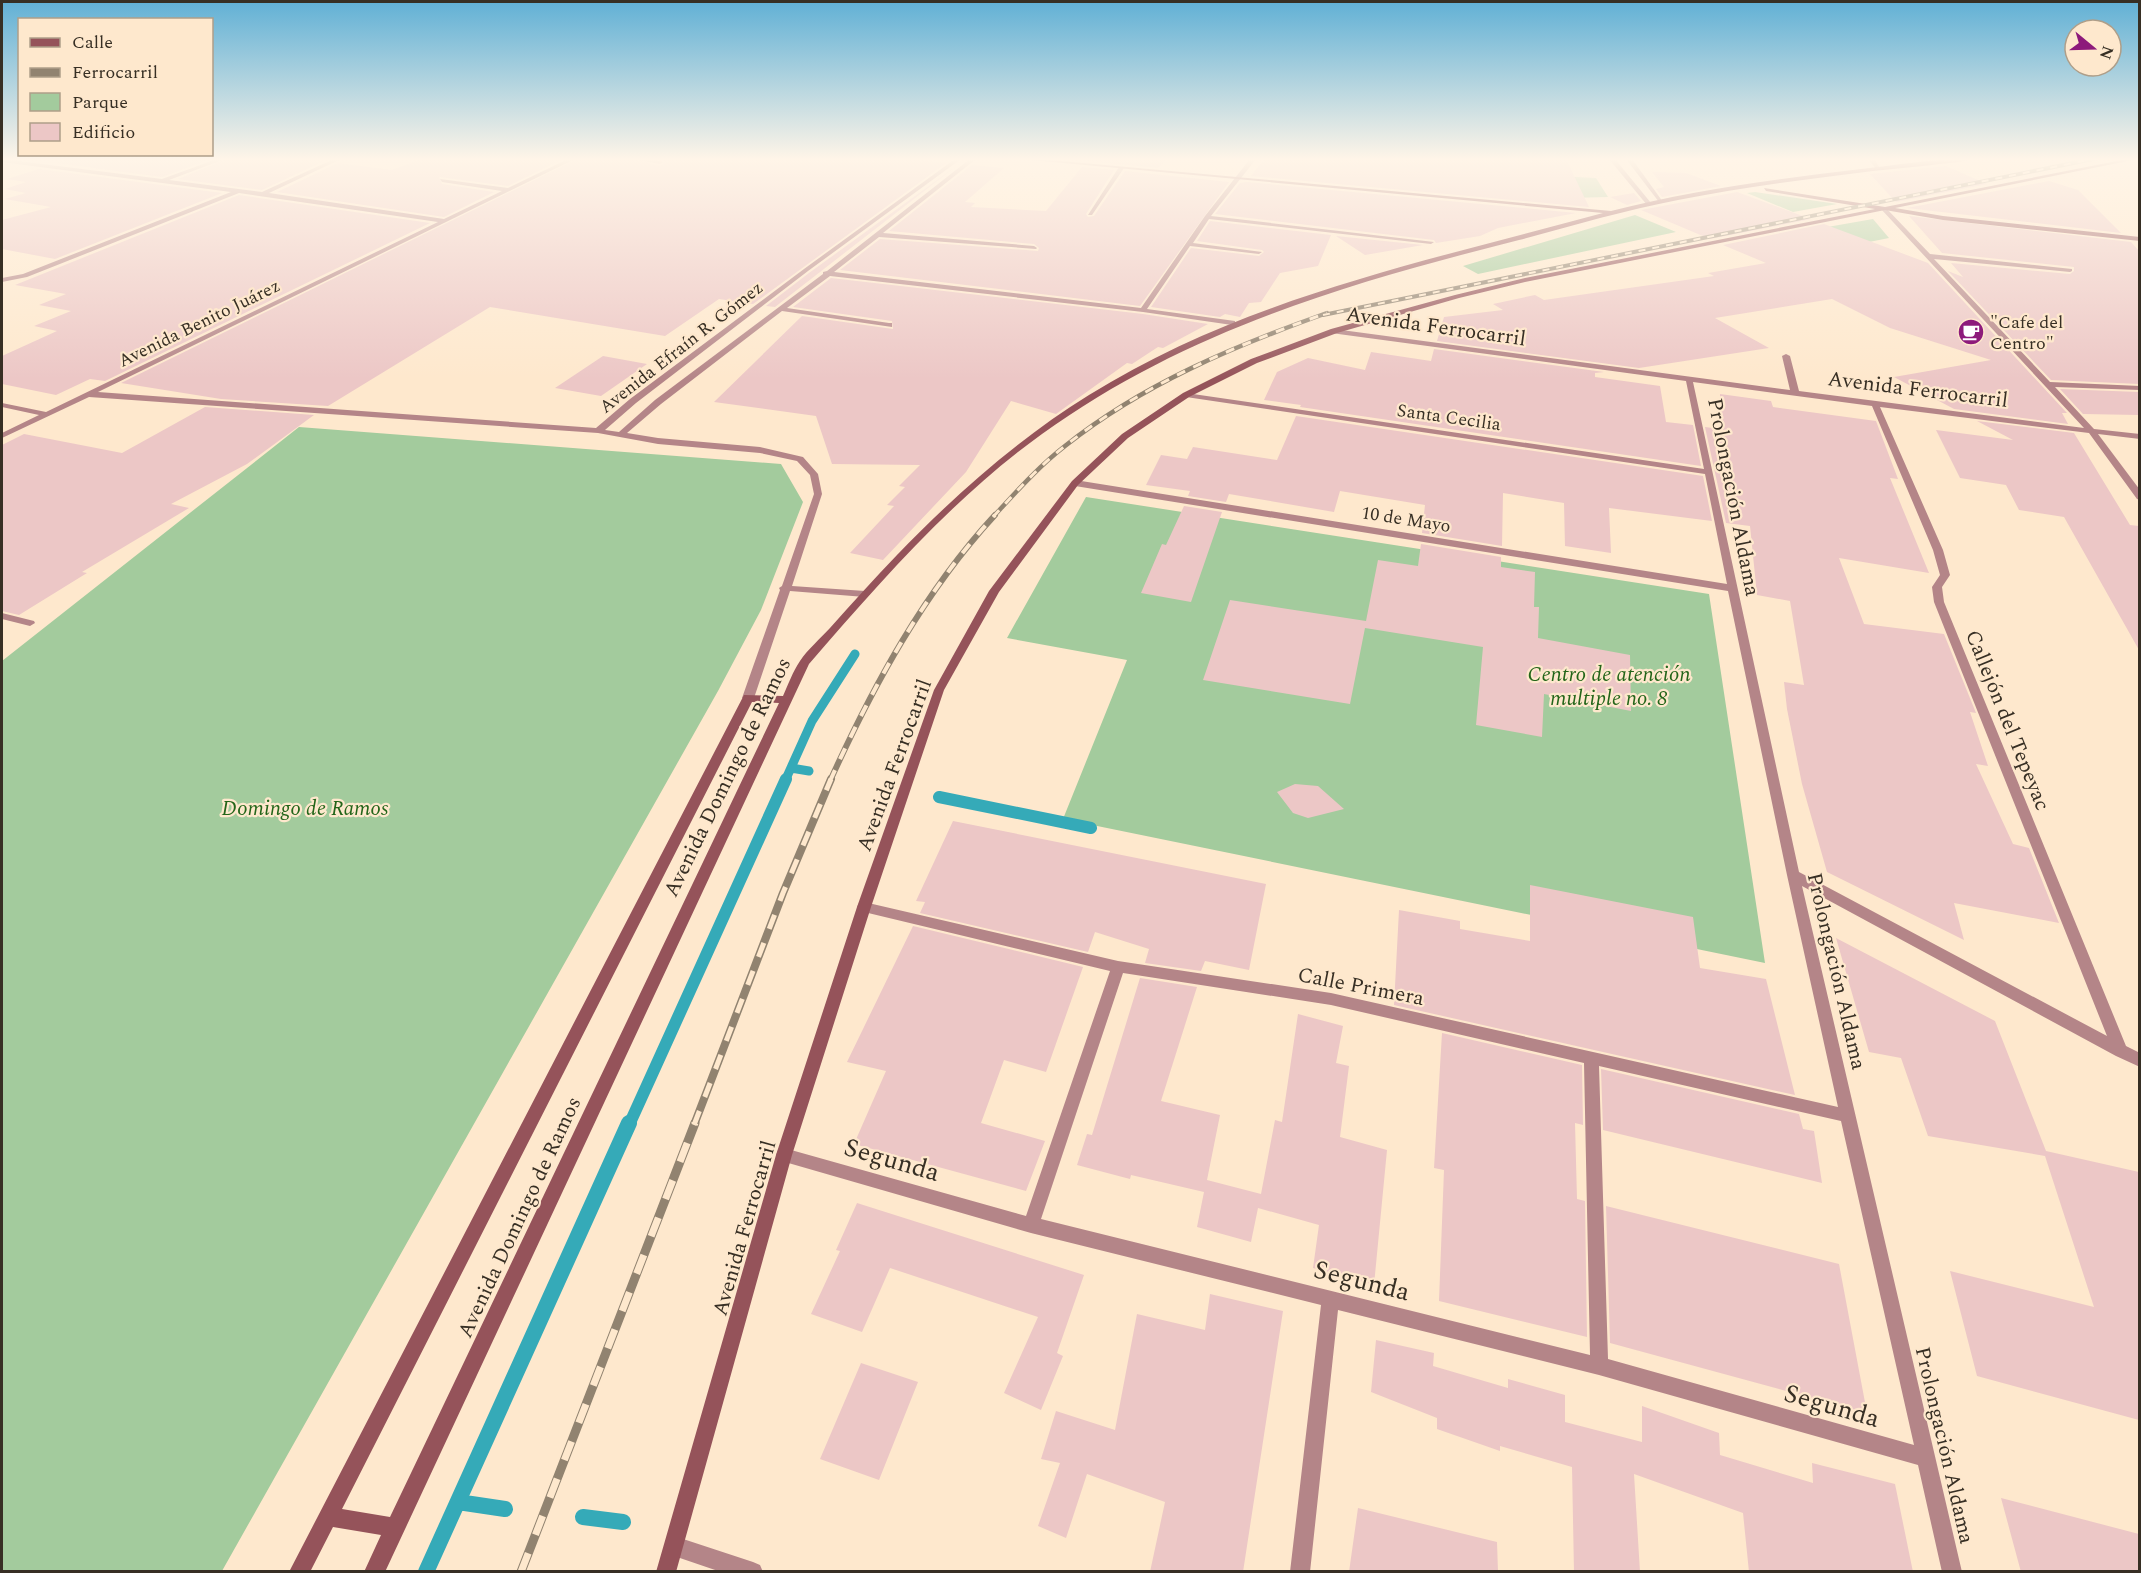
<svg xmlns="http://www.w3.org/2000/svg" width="2141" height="1573" font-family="Spectral,serif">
<rect width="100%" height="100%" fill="#fee8cd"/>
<path fill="#a3cb9d" d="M1511 174 1596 178 1608 197 1569 198Z
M1755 192 1837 204 1793 212 1747 193Z
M1635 215 1676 232 1478 274 1463 266Z
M1873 219 1889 238 1854 245 1816 229Z
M299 427 781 464 803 502 761 610 718 691 222 1571H2V661Z
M1086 497 1709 594 1765 963 1063 819 1127 660 1007 638Z"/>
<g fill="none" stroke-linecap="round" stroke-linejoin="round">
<path stroke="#35aab8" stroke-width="9" d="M791 768 809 771
M785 781 812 721 855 654"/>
<path stroke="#35aab8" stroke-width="12" d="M939 797 1091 828
M629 1125 786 779"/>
<path stroke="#35aab8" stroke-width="16" d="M458 1502 505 1509
M583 1517 623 1522
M426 1572 629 1123"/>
</g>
<path fill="#ecc7c6" d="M70 159H211L162 177 56 163Z
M227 159H308L324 161 262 190 178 179Z
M421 159H563L508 186 439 177 442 184 494 192 444 217 277 192 338 163 392 170Z
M577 159H632L660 166 665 162 659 159H905L946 163 753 304 719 299 665 336 490 307 328 406 221 399 121 383Z
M1089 159H1167L1158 168 1087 161Z
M1264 159H1566L1589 207 1251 176Z
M959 164 775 307 766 306 809 273Z
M972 165 1004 168 965 202 975 203 971 207 1046 211 1082 167 1114 170 1086 214 1088 217 1094 216 1125 171 1229 182 1140 306 840 270 880 239 1038 251 1039 248 1034 244 889 231Z
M1946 166 1987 184 1896 202 1870 174Z
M39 169 222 193 55 259 2 249V220L51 207 5 199 26 193 5 189 26 182 7 179Z
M1652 172 1686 173 1721 186 1662 197 1656 189 1664 187Z
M2049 181 2078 190 2121 233 1907 208Z
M1247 182 1576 213 1498 228 1480 236 1436 243 1434 240 1215 214 1240 183Z
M1737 192 1811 219 1710 239 1641 210Z
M1634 193 1641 201 1627 205 1610 197Z
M239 195 430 223 105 381 90 379 56 395 2 384V356L57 331 34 326 71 311 39 305 66 294 15 285Z
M1909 216 2131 242 2139 251V384L2051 380 1948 271 1963 277 1951 263 2070 274 2074 271V267L1942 253Z
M1210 221 1331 235 1318 266 1280 273 1261 302 1249 303 1240 317 1225 314 1220 317 1151 307 1191 248 1259 256 1264 252 1262 250 1197 241Z
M1824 224 1928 263 2067 413H2062L2068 424 1954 409 1894 377 1991 360 1890 328 1832 299 1715 318 1769 348 1639 368 1437 341 1444 317 1503 310 1493 304 1535 295 1544 300 1714 276 1708 273 1766 263 1723 245Z
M1336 236 1423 245 1365 255Z
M831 278 1143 314 1208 324 1163 348 1158 347 1132 364 1127 363 1056 414 1011 401 966 472 883 560 850 553 894 506 887 505 905 487 899 486 920 465 832 464 816 416 714 402 802 316 893 329 892 321 793 307Z
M1434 349 1604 372 1595 373V377L1660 386 1666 422 1693 425 1701 466 1300 407 1301 405 1264 400 1277 372 1308 358 1365 370 1371 352 1431 361Z
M603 356 647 364 601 396 555 388Z
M2060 389 2139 392V415L2083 414Z
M1720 394 1771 401 1773 407 1876 421 1898 479 1890 478 1929 573 1839 558 1864 624 1944 634 1976 713 1970 712 1988 766 1976 764 2013 844 2029 848 2059 923 1954 903 1964 940 1827 872 1802 784 1787 709 1784 682 1804 685 1790 601 1757 595 1750 526 1726 523 1705 427 1720 429Z
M205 407 314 415 247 464 171 504 189 508 82 572 87 573 19 615 2 611V445L24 434 122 453Z
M1296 416 1703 476 1712 521 1609 508 1611 553 1565 546 1564 503 1503 493 1502 546 1422 533 1425 505 1340 491 1334 512 1229 494 1226 502 1188 496 1190 491 1146 485 1161 455 1187 459 1193 447 1277 460Z
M1977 421 2074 433 2130 525 2139 526V650L2064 517 2019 510 2006 485 1960 478 1936 430 2013 440Z
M1184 506 1222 512 1191 602 1141 593 1162 544 1166 545Z
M1421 544 1501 557V567L1535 572 1534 607H1539L1538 638 1630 655 1631 711 1544 694 1542 737 1476 725 1483 647 1365 628 1350 704 1203 680 1230 600 1366 621 1378 560 1418 566Z
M1295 784 1318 786 1344 809 1308 818 1293 813 1277 792Z
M953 821 1266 884 1249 970 1205 961 1201 971 1145 963 1149 949 1095 932 1088 952 920 913 925 902 916 901Z
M1530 885 1693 917 1700 968 1766 979 1795 1095 1394 1005 1399 910 1460 921V929L1530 941Z
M913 926 1083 967 1046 1072 1004 1060 981 1123 1045 1141 1026 1191 854 1144 886 1071 847 1062Z
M1836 938 1995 1021 2046 1151 2139 1172V1420L1977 1376 1950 1271 2094 1307 2045 1156 1928 1136 1901 1058 1869 1052Z
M1140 978 1197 987 1161 1101 1220 1115 1207 1180 1261 1194 1275 1120 1282 1122 1298 1014 1343 1026 1336 1063 1349 1066 1340 1137 1387 1150 1374 1285 1313 1268 1319 1225 1258 1208 1251 1242 1197 1227 1204 1192 1131 1175 1130 1179 1077 1165 1087 1134 1092 1135Z
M1442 1033 1582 1065 1583 1125 1575 1123 1577 1199 1585 1201 1587 1337 1439 1301 1444 1170 1434 1168Z
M1601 1069 1799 1114 1803 1129 1814 1131 1822 1183 1603 1130Z
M857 1203 1084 1275 1057 1353 1063 1356 1041 1410 1004 1393 1038 1317 890 1268 862 1332 811 1314 840 1251 836 1250Z
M1606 1206 1839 1264 1867 1413 1610 1343Z
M1210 1294 1283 1311 1243 1572H1150L1165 1502 1087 1474 1066 1538 1038 1526 1060 1463 1041 1459 1056 1411 1115 1430 1137 1314 1205 1330Z
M1376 1340 1434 1353 1433 1366 1508 1388V1379L1565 1395V1422L1642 1442V1406L1719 1433 1720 1455 1813 1483 1812 1463 1895 1484 1913 1572H1749L1743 1513 1634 1474 1640 1572H1574L1572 1467 1500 1446V1451L1437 1429V1418L1371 1392Z
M861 1363 918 1382 879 1480 820 1459Z
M2001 1498 2139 1534V1572H2021Z
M1358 1508 1497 1542 1498 1572H1349Z"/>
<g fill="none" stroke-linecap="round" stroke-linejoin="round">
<path fill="#b48588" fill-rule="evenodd" d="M2 159 162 179 217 159H225L169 180 262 192 334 159H341L269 193 444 219 502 191 442 182 440 179 508 188 568 159H575L98 392 596 428 630 399 804 269 955 159H961L808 271 636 403 605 430 619 432 655 400 823 274V272L827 271 970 159H976L883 233 1034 246 1037 248 1036 249 879 237 834 272 1141 308 1205 216 1250 159H1256L1211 216 1434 242 1431 244 1209 219 1193 243 1262 252 1259 254 1190 246 1147 309 1235 321V325H1232L1143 312 830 276 787 308 889 323H892V327L782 311 661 404 627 433 658 438 760 447 803 457 818 474 822 494 792 586 865 591 870 594 865 597 790 591 754 698 748 702 742 698 780 590 779 588 782 586 814 494 810 475 797 461 760 453 658 444 598 433 89 397 2 438V433L39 415 2 407V403L46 412 438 222 239 193 27 277 2 282V278L23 274 231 192 2 162Z
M634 159H648L663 162 660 164Z
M1609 159H1615L1651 203V205H1647Z
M1626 159H1632L1663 202H1659Z
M1868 159H1874L1881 170H1877Z
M1119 167 1124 168 1092 215H1088Z
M1881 207H1885L1930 254 2072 269V271L2070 272 1934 259 2050 382 2140 386V390L2055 387 2094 429 2140 434V439L2098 434 2140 490V500L2137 499 2089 433 1880 407 1943 550 1950 575 1942 587 1944 602 2126 1046 2140 1053V1067L2116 1056 1802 886 1962 1572H1942L1918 1465 1599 1375 1338 1310 1310 1572H1290L1321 1305 1031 1233 778 1160 776 1155 778 1150 784 1148 1026 1216 1110 971 864 912 859 911 857 907 859 903 864 902 1118 961 1331 993 1838 1107 1787 875 1728 591 1075 486 1071 483 1075 480 1727 584 1705 474 1186 397 1182 395 1186 393 1704 469 1686 381 1331 333V329H1334L1790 390 1782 356 1786 354 1790 356 1799 391 2084 428 1881 209ZM1693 382 1872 406 1933 550 1940 575 1932 587 1934 602 2107 1036 1799 872ZM1123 973 1331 1005 1584 1063 1590 1355 1041 1219ZM1599 1066 1841 1121 1914 1445 1608 1359Z
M2 613 34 621 35 623 30 626 2 619Z
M674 1536 753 1562 760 1565 763 1572H721L674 1556 667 1553 664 1546 667 1539Z"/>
<path fill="#95535a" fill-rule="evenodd" d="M1020 159H1039L1611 211C1692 190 1777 179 1861 169 1897 165 1934 158 1971 159 1959 163 1945 163 1932 165 1913 167 1893 169 1873 171 1808 179 1743 187 1678 200 1625 210 1572 226 1519 240 1349 283 1186 330 1042 434 953 498 880 582 809 664L385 1572H364L381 1535 333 1527 310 1572H289L744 695 783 696C788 685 793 671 800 661 808 649 820 639 830 628 852 603 874 579 897 555 955 495 1018 439 1089 395 1246 297 1428 261 1603 213ZM752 702 779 703 390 1517 342 1509Z
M2127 159H2138L1895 208 1943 216 2140 237V241L1943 220 1885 210 1525 282 1459 298 1337 333 1257 363 1189 397 1128 438 1078 485 999 592 944 690 871 907 792 1155 676 1572H656L776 1155 857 907 934 690 989 591 1072 481 1122 434 1183 393 1251 359 1331 329 1455 295 1525 278 1875 209 1766 191 1764 188 1885 207Z"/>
<defs>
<path id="rail-far4" d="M1323 315 2093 159"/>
<path id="rail-far3" d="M993 517C1016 492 1038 467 1065 446 1143 384 1234 346 1327 313"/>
<path id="rail-far2" d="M830 781C873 686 924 592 995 515"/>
<path id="rail-far1" d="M694 1125 783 893 831 779"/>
<path id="rail" d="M521 1572 695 1123"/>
</defs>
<use href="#rail-far4" stroke="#918370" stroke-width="4"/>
<use href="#rail-far3" stroke="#918370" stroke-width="4.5"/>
<use href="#rail-far2" stroke="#918370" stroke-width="6"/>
<use href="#rail-far1" stroke="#918370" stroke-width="8"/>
<use href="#rail" stroke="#918370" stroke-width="9"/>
<use href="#rail-far4" stroke="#fee8cd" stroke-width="2" stroke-dasharray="7" stroke-linecap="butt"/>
<use href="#rail-far3" stroke="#fee8cd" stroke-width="3" stroke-dasharray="9" stroke-linecap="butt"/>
<use href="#rail-far2" stroke="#fee8cd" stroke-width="4" stroke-dasharray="12" stroke-linecap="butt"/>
<use href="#rail-far1" stroke="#fee8cd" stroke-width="5" stroke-dasharray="15" stroke-linecap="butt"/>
<use href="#rail" stroke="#fee8cd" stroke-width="7" stroke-dasharray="20" stroke-linecap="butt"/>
</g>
<linearGradient id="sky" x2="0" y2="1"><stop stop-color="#60b0d5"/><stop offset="0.42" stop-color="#fff5e8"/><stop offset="1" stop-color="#fff5e8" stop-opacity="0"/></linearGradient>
<rect width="2141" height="379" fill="url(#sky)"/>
<defs>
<symbol id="cafe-disc" viewBox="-11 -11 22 22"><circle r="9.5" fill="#8d1a7b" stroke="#fee8cd"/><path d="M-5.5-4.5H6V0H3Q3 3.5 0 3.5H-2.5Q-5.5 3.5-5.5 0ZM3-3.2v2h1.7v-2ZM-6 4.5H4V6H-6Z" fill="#fff"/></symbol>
</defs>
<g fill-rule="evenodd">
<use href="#cafe-disc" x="1956" y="317" width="30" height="30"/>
</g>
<g text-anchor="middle" stroke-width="4.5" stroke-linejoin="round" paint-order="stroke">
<g font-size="18" fill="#372f24" stroke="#fee8cd" text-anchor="start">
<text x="1990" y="328">"Cafe del<tspan x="1990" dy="21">Centro"</tspan></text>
</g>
<g font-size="18" fill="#372f24" stroke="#fee8cd">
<text transform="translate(199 323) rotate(-26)" y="6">Avenida Benito Juárez</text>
<text transform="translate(681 347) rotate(-38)" y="6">Avenida Efraín R. Gómez</text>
<text transform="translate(1449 417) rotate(8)" y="6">Santa Cecilia</text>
<text transform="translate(1406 519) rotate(9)" y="6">10 de Mayo</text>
</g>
<g font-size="21" fill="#372f24" stroke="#fee8cd">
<text transform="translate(1436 326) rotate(8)" y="7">Avenida Ferrocarril</text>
<text transform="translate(1918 389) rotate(7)" y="7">Avenida Ferrocarril</text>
<text transform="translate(1734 497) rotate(79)" y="7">Prolongación Aldama</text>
<text transform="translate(2008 720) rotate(68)" y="7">Callejón del Tepeyac</text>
<text transform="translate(894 765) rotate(-70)" y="7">Avenida Ferrocarril</text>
<text transform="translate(727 777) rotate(-64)" y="7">Avenida Domingo de Ramos</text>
<text transform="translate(1837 971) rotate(77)" y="7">Prolongación Aldama</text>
<text transform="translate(1361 986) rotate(11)" y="7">Calle Primera</text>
<text transform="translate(519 1217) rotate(-65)" y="7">Avenida Domingo de Ramos</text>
<text transform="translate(744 1228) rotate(-74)" y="7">Avenida Ferrocarril</text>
<text transform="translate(1945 1445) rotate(77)" y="7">Prolongación Aldama</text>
</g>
<g font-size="21" font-style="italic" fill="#236519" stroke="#fee8cd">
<text x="1609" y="681">Centro de atención<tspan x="1609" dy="24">multiple no. 8</tspan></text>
<text x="305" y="815">Domingo de Ramos</text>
</g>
<g font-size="26" fill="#372f24" stroke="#fee8cd">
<text transform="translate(892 1159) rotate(16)" y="9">Segunda</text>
<text transform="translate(1362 1280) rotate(14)" y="9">Segunda</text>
<text transform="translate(1832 1405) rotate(16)" y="9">Segunda</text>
</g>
</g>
<rect width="2141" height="1573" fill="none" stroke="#372f24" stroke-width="6"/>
<rect x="18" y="18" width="195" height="138" fill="#fee8cd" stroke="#ae9e89" stroke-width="1.5"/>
<rect x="30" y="38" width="30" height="9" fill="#95535a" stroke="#ae9e89" stroke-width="1.5"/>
<text x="72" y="48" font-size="18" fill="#372f24">Calle</text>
<rect x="30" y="68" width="30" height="9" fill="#918370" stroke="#ae9e89" stroke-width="1.5"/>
<text x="72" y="78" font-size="18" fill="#372f24">Ferrocarril</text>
<rect x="30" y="93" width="30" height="18" fill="#a3cb9d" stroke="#ae9e89" stroke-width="1.5"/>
<text x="72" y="108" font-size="18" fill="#372f24">Parque</text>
<rect x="30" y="123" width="30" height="18" fill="#ecc7c6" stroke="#ae9e89" stroke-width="1.5"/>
<text x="72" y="138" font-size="18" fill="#372f24">Edificio</text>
<g transform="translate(2093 48) rotate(109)"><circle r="28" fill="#fee8cd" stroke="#ae9e89" stroke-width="1.5"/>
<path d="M0-4.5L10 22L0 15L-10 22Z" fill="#8d1a7b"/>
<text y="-9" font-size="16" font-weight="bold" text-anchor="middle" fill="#372f24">N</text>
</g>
</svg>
